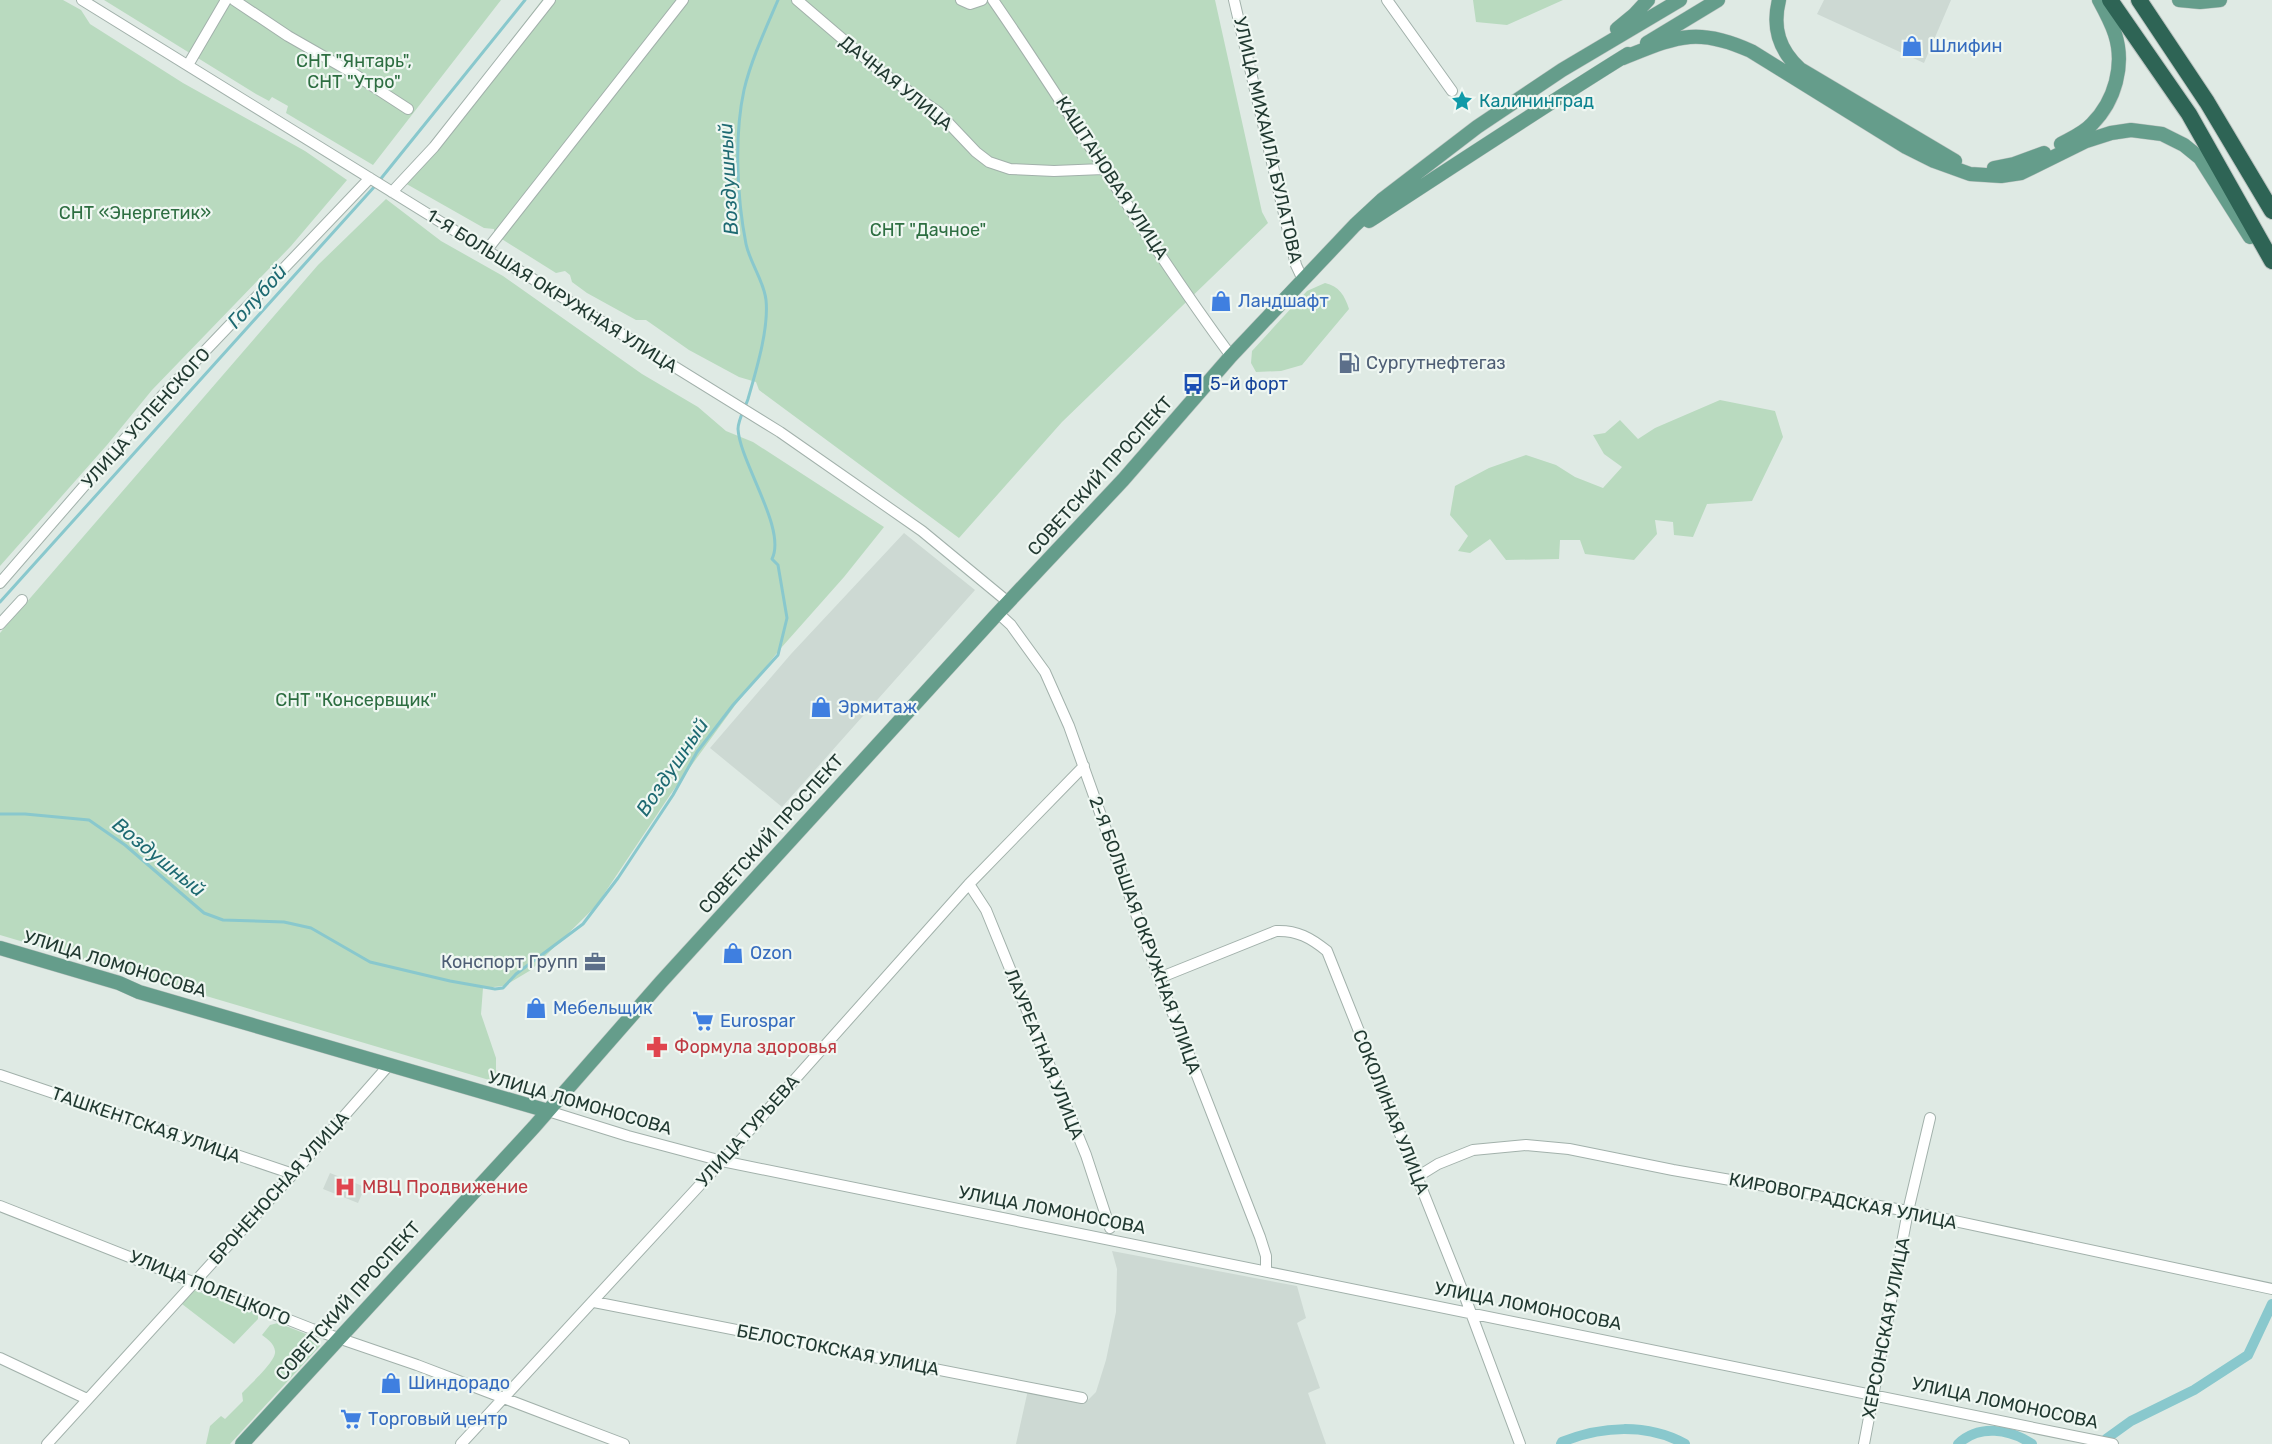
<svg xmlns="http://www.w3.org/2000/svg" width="2272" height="1444" font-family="Rubik,sans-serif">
<rect width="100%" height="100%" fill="#dfeae4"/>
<path fill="#cdd9d3" d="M1824 0H1951L1924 63 1817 14Z
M904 533 975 590 782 807 710 748 791 654Z
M330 1173 365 1187 358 1203 323 1189Z
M1112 1251 1297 1286 1306 1318 1297 1323 1320 1388 1308 1393 1326 1444H1016L1028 1390 1086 1402 1096 1392 1106 1360 1116 1312 1117 1269Z"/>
<path fill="#b9dabf" d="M0 0H63L81 10 90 24 183 83 305 151 347 180 291 246 152 390 107 445 0 566Z
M104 0H501L373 165 296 119 286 113 288 106 272 97 269 101 256 94Z
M542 0H1215L1262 212 1268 223 1062 422 959 538 759 390 756 382 739 377 689 350 646 320H636L587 293 572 282 570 275 565 271 556 273 497 236 494 233V229L484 228 403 182Z
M1473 0H1563L1507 25 1476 22Z
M386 199 441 241 503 276 642 374 698 407 726 431 753 442 884 527 844 577 781 648 736 704 670 795 596 906 531 970 504 986 483 988 481 1014 496 1058V1082L0 935V633L318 265Z
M1325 283C1339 286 1345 296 1349 309L1302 365 1281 371 1256 372 1251 363 1252 351 1307 291Z
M1720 400 1775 411 1783 437 1752 501 1707 504 1693 537 1674 535 1673 522 1655 520 1657 534 1634 560 1585 554 1580 540H1560L1559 559 1506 560 1490 539 1470 553 1458 551 1468 536 1450 515 1455 486 1489 468 1526 455 1556 465 1575 477 1603 488 1622 467 1604 454 1593 435 1605 433 1620 420 1638 439 1655 428Z
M194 1290 258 1313V1319L234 1344 182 1304Z
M278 1323 314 1337 320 1346 230 1444H206L210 1426 221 1416 225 1419 243 1401 242 1393C249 1385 277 1361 275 1351 274 1343 267 1339 262 1335L270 1325Z"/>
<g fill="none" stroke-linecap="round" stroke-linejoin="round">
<path stroke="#89c8cd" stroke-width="3" d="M379 181 525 0
M0 602 375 186
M0 814H25L89 820 125 845 204 913 223 920 284 922 311 928 370 962 450 981 495 989 503 988 516 974 583 924 618 878 673 795 697 752 733 705 778 655 787 618 778 565 772 559C787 529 740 463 738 429 738 420 745 408 748 399 756 371 769 329 766 300 764 281 750 263 746 244 737 198 734 136 744 90 751 60 766 28 778 0"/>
<path stroke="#89c8cd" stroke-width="10" d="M2106 1439 2131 1421 2194 1390 2248 1355 2272 1304
M1561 1444 1562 1442C1601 1426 1647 1423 1685 1444
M1958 1444C1979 1424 2010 1429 2032 1444"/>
<defs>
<path id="minor" d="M82 0 780 432 922 531 1008 602
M234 0 288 36 351 72 408 109
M797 0 880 71 938 112 976 152 989 162 1010 169 1054 171 1103 169
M961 0 970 4 982 0
M993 0C1074 117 1146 241 1231 356
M1234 0 1296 265 1303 280
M1387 0 1452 91
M188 65 226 0
M392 192 434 147 550 0
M486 251 683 0
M0 583 162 396 370 178
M998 613 1011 625 1045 672 1069 726 1159 978 1260 1237 1266 1256V1271
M0 624 22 600
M969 884 986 910 1086 1155 1110 1228
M1159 978 1276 931C1297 930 1311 938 1327 951L1465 1297 1520 1444
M0 1075 293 1174
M548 1111 628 1136 722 1161 2113 1444
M1417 1177 1438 1164 1473 1150 1526 1145 1569 1149 1673 1170 1908 1211 2272 1289
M0 1206 312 1329 417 1365 624 1444
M594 1302 1082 1398
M0 1358 87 1399
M47 1444 293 1174 389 1065
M461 1444 722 1161 969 884 1084 766
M1864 1444 1908 1211 1930 1118"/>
<path id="major" d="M1779 0C1772 28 1779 50 1800 69L1955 161
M2179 0 2200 2 2220 0
M1617 29 1634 15 1648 0
M1647 43 1718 0
M1623 58C1676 37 1696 26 1751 51L1906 147 1934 161 1970 174 2001 176 2021 173 2086 141 2111 133 2131 130 2162 134 2184 145 2200 158 2250 237
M2061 144C2072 138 2084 133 2092 124 2115 101 2125 65 2115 34 2111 22 2105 11 2099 0
M1994 168 2014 164 2044 153
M1369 221C1455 165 1541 108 1628 54
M0 948 119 983 139 992 548 1111
M242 1444 534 1127 661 982 998 613 1123 480 1231 356 1355 225 1383 199 1477 127 1562 70 1680 0"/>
<path id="highway" d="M2110 0 2189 114 2272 261
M2139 0 2207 102 2272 211"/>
</defs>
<use href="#minor" stroke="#a2b1ab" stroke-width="12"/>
<use href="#major" stroke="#bcc4c1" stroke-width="15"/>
<use href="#highway" stroke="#bcc4c1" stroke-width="18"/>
<use href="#minor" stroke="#fff" stroke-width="10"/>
<use href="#major" stroke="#659d8b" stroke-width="14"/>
<use href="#highway" stroke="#2e6455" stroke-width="16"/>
</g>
<defs>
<symbol id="shop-bare" viewBox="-9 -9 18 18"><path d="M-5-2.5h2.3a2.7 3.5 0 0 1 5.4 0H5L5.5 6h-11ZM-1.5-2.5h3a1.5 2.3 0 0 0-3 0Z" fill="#3f7fe0" stroke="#eff7f2" stroke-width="2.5" paint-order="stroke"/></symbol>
<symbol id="sight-bare" viewBox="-9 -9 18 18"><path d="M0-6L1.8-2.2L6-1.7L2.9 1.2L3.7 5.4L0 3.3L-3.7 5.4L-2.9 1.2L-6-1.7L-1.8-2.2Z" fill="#0f9aa8" stroke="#eff7f2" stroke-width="2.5" paint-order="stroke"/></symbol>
<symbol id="fuel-bare" viewBox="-9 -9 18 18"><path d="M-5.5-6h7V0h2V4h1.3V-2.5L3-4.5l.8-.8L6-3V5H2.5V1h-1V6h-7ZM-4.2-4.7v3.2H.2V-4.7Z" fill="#5c6f8a" stroke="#eff7f2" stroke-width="2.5" paint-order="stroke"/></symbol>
<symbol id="bus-bare" viewBox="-9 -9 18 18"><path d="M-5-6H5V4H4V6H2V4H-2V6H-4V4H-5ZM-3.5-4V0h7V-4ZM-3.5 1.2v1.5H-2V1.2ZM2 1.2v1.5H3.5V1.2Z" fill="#1a4fb4" stroke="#eff7f2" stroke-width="2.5" paint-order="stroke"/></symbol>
<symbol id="office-bare" viewBox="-9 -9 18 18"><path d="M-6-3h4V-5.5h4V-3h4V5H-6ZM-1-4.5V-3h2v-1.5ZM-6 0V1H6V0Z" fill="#5c6f8a" stroke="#eff7f2" stroke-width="2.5" paint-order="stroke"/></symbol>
<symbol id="supermarket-bare" viewBox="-9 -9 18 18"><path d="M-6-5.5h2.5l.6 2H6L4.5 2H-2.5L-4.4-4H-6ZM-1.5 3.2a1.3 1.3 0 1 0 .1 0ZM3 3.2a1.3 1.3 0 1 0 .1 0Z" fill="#3f7fe0" stroke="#eff7f2" stroke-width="2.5" paint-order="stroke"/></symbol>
<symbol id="pharmacy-bare" viewBox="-9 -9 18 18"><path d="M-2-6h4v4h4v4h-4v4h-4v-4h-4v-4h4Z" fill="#e0444e" stroke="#eff7f2" stroke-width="2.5" paint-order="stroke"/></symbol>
<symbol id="hospital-bare" viewBox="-9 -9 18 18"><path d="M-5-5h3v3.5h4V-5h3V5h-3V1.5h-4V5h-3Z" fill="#e0444e" stroke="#eff7f2" stroke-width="2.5" paint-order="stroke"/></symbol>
</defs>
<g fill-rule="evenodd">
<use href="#shop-bare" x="1897" y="31" width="30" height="30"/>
<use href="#sight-bare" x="1447" y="86" width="30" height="30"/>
<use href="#shop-bare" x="1206" y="286" width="30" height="30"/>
<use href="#fuel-bare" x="1334" y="348" width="30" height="30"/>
<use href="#bus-bare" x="1178" y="369" width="30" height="30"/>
<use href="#shop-bare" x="806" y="692" width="30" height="30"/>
<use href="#shop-bare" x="718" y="938" width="30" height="30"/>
<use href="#office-bare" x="580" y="947" width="30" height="30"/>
<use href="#shop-bare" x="521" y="993" width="30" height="30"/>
<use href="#supermarket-bare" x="688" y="1006" width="30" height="30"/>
<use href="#pharmacy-bare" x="642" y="1032" width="30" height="30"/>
<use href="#hospital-bare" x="330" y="1172" width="30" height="30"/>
<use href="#shop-bare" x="376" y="1368" width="30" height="30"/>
<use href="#supermarket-bare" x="336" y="1404" width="30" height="30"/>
</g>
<g text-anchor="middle" stroke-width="4.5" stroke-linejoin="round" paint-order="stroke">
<g font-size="18" fill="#366cbe" stroke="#eff7f2" text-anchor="start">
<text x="1929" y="52">Шлифин</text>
<text x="1238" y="307">Ландшафт</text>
<text x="838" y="713">Эрмитаж</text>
<text x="750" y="959">Ozon</text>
<text x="553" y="1014">Мебельщик</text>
<text x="720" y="1027">Eurospar</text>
<text x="408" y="1389">Шиндорадо</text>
<text x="368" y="1425">Торговый центр</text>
</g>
<g font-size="18" fill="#2d6e41" stroke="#eff7f2">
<text x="354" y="67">СНТ "Янтарь",<tspan x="354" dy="21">СНТ "Утро"</tspan></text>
<text x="135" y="219">СНТ «Энергетик»</text>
<text x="928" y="236">СНТ "Дачное"</text>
<text x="356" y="706">СНТ "Консервщик"</text>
</g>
<g font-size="18" fill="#213931" stroke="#eff7f2">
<text transform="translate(896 83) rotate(39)" y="6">ДАЧНАЯ УЛИЦА</text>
<text transform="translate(1268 140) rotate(77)" y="6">УЛИЦА МИХАИЛА БУЛАТОВА</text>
<text transform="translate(1112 178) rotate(57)" y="6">КАШТАНОВАЯ УЛИЦА</text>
<text transform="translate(552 291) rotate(32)" y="6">1-Я БОЛЬШАЯ ОКРУЖНАЯ УЛИЦА</text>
<text transform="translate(146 418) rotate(-48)" y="6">УЛИЦА УСПЕНСКОГО</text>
<text transform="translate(1100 476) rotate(-48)" y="6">СОВЕТСКИЙ ПРОСПЕКТ</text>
<text transform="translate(771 834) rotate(-48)" y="6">СОВЕТСКИЙ ПРОСПЕКТ</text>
<text transform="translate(1145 935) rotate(70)" y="6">2-Я БОЛЬШАЯ ОКРУЖНАЯ УЛИЦА</text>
<text transform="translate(115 964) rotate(17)" y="6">УЛИЦА ЛОМОНОСОВА</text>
<text transform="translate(1044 1054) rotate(68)" y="6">ЛАУРЕАТНАЯ УЛИЦА</text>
<text transform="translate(580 1103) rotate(16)" y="6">УЛИЦА ЛОМОНОСОВА</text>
<text transform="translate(1391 1112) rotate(68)" y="6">СОКОЛИНАЯ УЛИЦА</text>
<text transform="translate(146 1125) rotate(19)" y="6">ТАШКЕНТСКАЯ УЛИЦА</text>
<text transform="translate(748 1131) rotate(-48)" y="6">УЛИЦА ГУРЬЕВА</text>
<text transform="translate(279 1188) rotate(-48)" y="6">БРОНЕНОСНАЯ УЛИЦА</text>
<text transform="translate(1843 1201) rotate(11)" y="6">КИРОВОГРАДСКАЯ УЛИЦА</text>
<text transform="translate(1052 1210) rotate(11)" y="6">УЛИЦА ЛОМОНОСОВА</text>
<text transform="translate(210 1288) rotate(22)" y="6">УЛИЦА ПОЛЕЦКОГО</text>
<text transform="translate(348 1301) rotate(-48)" y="6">СОВЕТСКИЙ ПРОСПЕКТ</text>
<text transform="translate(1528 1306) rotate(11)" y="6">УЛИЦА ЛОМОНОСОВА</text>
<text transform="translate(1886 1328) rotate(-79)" y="6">ХЕРСОНСКАЯ УЛИЦА</text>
<text transform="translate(838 1350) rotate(11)" y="6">БЕЛОСТОКСКАЯ УЛИЦА</text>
<text transform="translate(2005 1403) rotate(12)" y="6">УЛИЦА ЛОМОНОСОВА</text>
</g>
<g font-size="18" fill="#0d838f" stroke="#eff7f2" text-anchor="start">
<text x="1479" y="107">Калининград</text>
</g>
<g font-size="18" fill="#4e5e75" stroke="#eff7f2" text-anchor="start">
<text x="1366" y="369">Сургутнефтегаз</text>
<text x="578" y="968" text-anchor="end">Конспорт Групп</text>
</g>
<g font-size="18" fill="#164399" stroke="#eff7f2" text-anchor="start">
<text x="1210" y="390">5-й форт</text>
</g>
<g font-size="18" fill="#be3a42" stroke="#eff7f2" text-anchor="start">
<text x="674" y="1053">Формула здоровья</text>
<text x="362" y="1193">МВЦ Продвижение</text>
</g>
<g font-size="20" font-style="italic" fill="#1e6a72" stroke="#eff7f2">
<text transform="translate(728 179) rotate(-93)" y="7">Воздушный</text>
<text transform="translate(257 296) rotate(-48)" y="7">Голубой</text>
<text transform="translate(672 767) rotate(-56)" y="7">Воздушный</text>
<text transform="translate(159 857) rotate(39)" y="7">Воздушный</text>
</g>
</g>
</svg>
